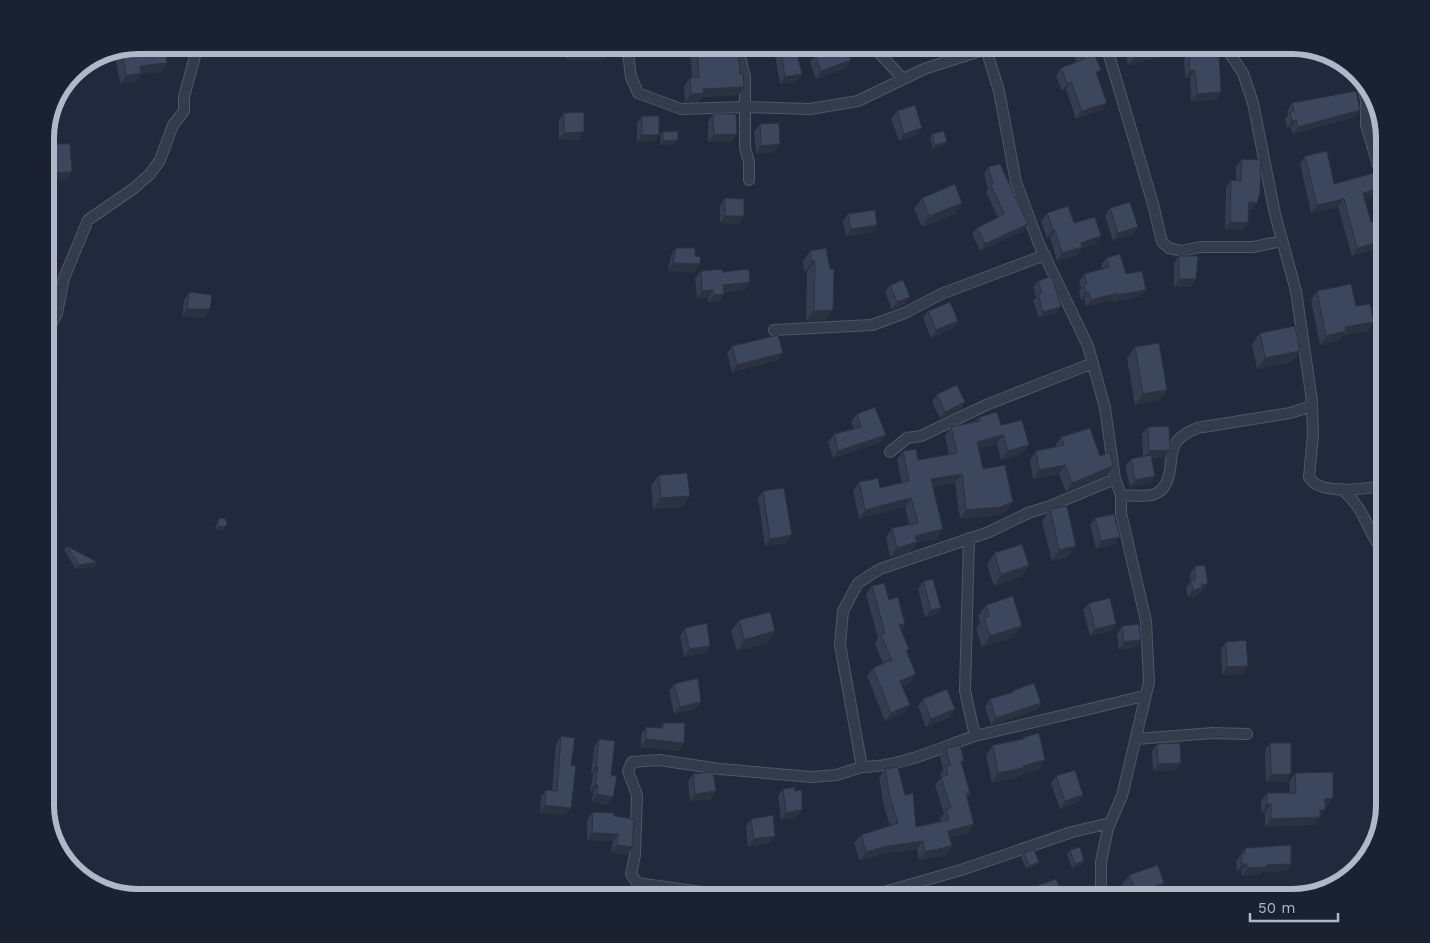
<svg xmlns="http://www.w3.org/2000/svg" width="1430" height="943" font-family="'Work Sans',sans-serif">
<rect width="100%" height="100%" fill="#202a3c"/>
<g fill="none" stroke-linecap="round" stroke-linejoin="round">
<defs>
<path id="street" d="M395 45 399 51 416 45
M627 45 631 77 638 93 681 109 745 107 810 109 858 101 924 69 986 49 990 45
M737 45 745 77V148L749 162V180
M872 45 903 79
M1106 45 1153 204 1162 242 1169 248 1181 251 1200 247H1253L1282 241
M986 49 999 91 1016 182 1039 244 1088 346 1105 408 1115 479 1121 495V513L1146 621 1149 682 1122 796 1108 828 1101 862V898
M1361 79 1366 100V125L1385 188
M774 330 872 325 905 313 941 294 1045 255
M45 337 57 313 64 278 88 220 133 189 150 174 160 160 173 125 184 111V97L198 45
M1312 402 1313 435 1309 477C1319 496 1367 489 1385 485
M890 452 907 438 921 436 986 405 1093 363
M45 469V495
M1341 489C1366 508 1367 533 1385 554
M1121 495C1147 496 1165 501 1170 470 1171 463 1171 454 1174 447 1177 437 1189 432 1197 428L1290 413 1309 407 1312 401 1296 291 1275 214 1253 103 1243 73 1224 45
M969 538 965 691 975 736C938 748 902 767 862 767L840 645 843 611 858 583 880 569 989 532 1028 513 1050 506 1115 479
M975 736 1144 696
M1136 739 1213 733 1247 734
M713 898 701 892 637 883 631 874 635 855 637 795 628 771 632 762 659 760 720 769 812 777 836 775 862 767
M863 898 961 870 1072 832 1110 823"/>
</defs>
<use href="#street" stroke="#4f5767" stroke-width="12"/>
<use href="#street" stroke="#343c4c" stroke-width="10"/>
</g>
<path fill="#343c4f" d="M137 45 176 47 165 48 161 72 141 74 135 82 120 84 115 56 121 48Z
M569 45H610L604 60H566V49Z
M687 45H717V46L740 74 744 87 738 95 701 97 698 102H685L684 86 690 78 692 77 690 48H687Z
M773 45H795L802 74 796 82 780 84Z
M1069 45H1098L1095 50 1093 51 1102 110 1076 119 1066 89 1062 91 1056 76 1061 68 1077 62Z
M1127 45H1178V46L1173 54 1128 65 1124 49Z
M1189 52 1205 53 1221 92 1216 100 1191 101 1190 78H1185L1184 59Z
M815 55 851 60 846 68 816 79 810 62Z
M1371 90 1373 91 1375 101 1373 102Z
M1292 103 1360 110 1355 117 1293 134 1291 128H1287L1285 119 1288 115 1287 111Z
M897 111 917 135 899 141 891 119Z
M564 113 584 132 579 140H559V120Z
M713 114 732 142H708V122Z
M642 116 654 142H637V123Z
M760 124 775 152 756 153 754 132Z
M663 132 675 144 661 145 660 135Z
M932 134 944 145 933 149 930 138Z
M52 144 67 180H48L46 152Z
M1305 156 1334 184H1385V188L1380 195 1365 199 1375 249 1352 256 1338 207 1311 213 1300 164Z
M1242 159 1252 210H1248V223L1242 230 1225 229 1226 187 1231 180H1236V166Z
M988 167 1028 224 1023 231 980 251 972 234 977 228 998 218 986 192 988 189 984 174Z
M725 198 744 216 739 224 720 223V206Z
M922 198 955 214 922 227 914 209Z
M1110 208 1133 234 1113 241 1105 216Z
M1047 213 1074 223 1096 244 1082 248 1077 255 1057 261 1050 237 1047 238 1041 221Z
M848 214 872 232 846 236 843 221Z
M676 248 695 256V272L668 271 671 255Z
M826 248V320L806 321 807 272H804L803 261 810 251Z
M1179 256 1196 279 1191 287H1174V263Z
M1106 258 1146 290 1141 296 1113 302V300L1086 307 1084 299 1081 300 1079 291 1081 288 1079 281 1084 274 1103 269 1101 265Z
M701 271 722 272 745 290 724 292 719 302H708V298H697L695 278Z
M1038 281 1056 313 1039 318 1033 301 1036 297 1033 287Z
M890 285 910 297 905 304 892 310 885 292Z
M1317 291 1356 306 1374 322 1367 331 1343 335 1339 340 1320 345 1311 300Z
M189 292 205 317H182L184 300Z
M928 311 958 321 953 328 931 338 923 318Z
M1260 333 1292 362 1257 369 1252 344Z
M732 346 778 360 732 372 727 354Z
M1135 347 1167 390 1159 401 1135 405 1127 358Z
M937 394 965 402 960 410 940 419 932 402Z
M857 414 886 435 881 442 833 458 828 442 834 434 854 429 851 422Z
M979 417 1001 425 1029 445 1022 454 1001 460 997 444 979 449 983 469 1013 502 1007 511 994 516 960 519 955 483 933 487 937 538 916 543 911 551 890 557 886 537 892 528 909 524 905 507 859 519 853 491 859 482 880 488 902 483 897 460 903 451 918 460 949 455 945 436 951 427 975 421Z
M1148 427 1170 450 1164 458H1151L1155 476 1150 483 1130 487 1125 466 1131 459 1143 456 1142 434Z
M1061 437 1100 456 1113 466 1107 475 1066 492 1059 474 1033 479 1030 460 1036 451 1056 447 1055 446Z
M659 475 690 496 682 507 653 509 651 486Z
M763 491 792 535 787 543 765 546 758 498Z
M1050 509 1068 557 1052 561 1042 521Z
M220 518 224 528 222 530H216L215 527Z
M1095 518 1115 544 1096 549 1090 525Z
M1385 520V531L1382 524Z
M67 546 97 562 95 566 76 569 64 550Z
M994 553 1029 565 1022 576 994 586 987 565Z
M1195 566 1208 584 1202 591 1200 592 1197 596 1188 597 1186 588 1190 582V574Z
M923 581 941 608 935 615 925 617 918 589Z
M872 586 889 600 905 624 901 630 909 649 907 652 910 683 902 686 904 713 885 721 867 676 873 668 883 663 875 644 878 638 866 594Z
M1089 603 1116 624 1111 631 1090 636 1083 610Z
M986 605 1014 637 982 647 976 629 980 623 978 616Z
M739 620 768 642 737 651 731 631Z
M1122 626 1136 647 1119 650 1117 634Z
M685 628 710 646 705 653 684 657 680 636Z
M1226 642 1243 674 1222 675 1221 649Z
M674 684 701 702 695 709 674 714 669 691Z
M1014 690 1041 703 1036 710 991 725 985 707 990 699 1012 692Z
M923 699 955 709 950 717 926 727 918 706Z
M663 723 684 743 679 751 641 747V734L646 727 660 728Z
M561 736 571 765V808L565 815 540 813 541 797 546 790H552L556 744Z
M1024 737 1045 760 1039 770 1019 775 1017 778 992 783 986 755 993 745 1022 739Z
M599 739 611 775 608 805 592 802 593 793 590 792 593 774H591L594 747Z
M1270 743 1291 774 1286 782H1266L1265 750Z
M1157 744 1181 763 1176 770 1153 771 1152 751Z
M946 748 961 764 970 793 967 798 968 833 950 838 946 855 919 860 917 849 882 854 860 861 854 843 861 835 890 826 884 807 879 778 885 769 905 795 916 827 941 822 940 818 944 814 935 785 941 778 940 775 943 770 940 757Z
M1295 773 1327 807H1325L1319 819H1318L1314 825 1265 827V813L1261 812V801L1267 793H1290L1289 782Z
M693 774 711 799 690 801 688 781Z
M1056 776 1083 795 1078 802 1060 809 1051 783Z
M783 789 797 818 781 820 778 796Z
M593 812 614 816 627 855 611 853 613 841 587 840V820Z
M751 819 775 836 770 843 748 847 746 826Z
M1245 848 1291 864 1286 871 1262 872 1261 874 1242 876V871H1237L1236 862Z
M1070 850 1084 861 1082 865 1072 868 1067 854Z
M1024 853 1039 862 1036 866 1026 869 1021 857Z
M1129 875 1164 883 1157 894 1145 898H1126L1121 886Z
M1036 886 1055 896 1050 898H1033L1031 894Z"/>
<path fill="#2a3140" d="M161 45H178L176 47 158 50Z
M689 45H693L690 48H687Z
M1094 45H1098L1095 50 1086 54 1091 46Z
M1272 45H1282L1270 48Z
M1178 46 1173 54 1128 65 1134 58Z
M118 49 114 54 98 55 102 52Z
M571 52H610L604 60H566Z
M851 60 846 68 816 79 821 71Z
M167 63 161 72 141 74 135 82 120 84 126 76 140 66Z
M1195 70 1190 78H1185L1190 71Z
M802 74 796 82 780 84 785 77Z
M1071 82 1066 89 1062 91 1067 84Z
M744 87 738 95 701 97 698 102H685L691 94 703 89Z
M1221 92 1216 100 1191 101 1197 94Z
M1107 103 1102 110 1076 119 1082 111Z
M1360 110 1355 117 1293 134 1298 127Z
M1296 120 1291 128H1287L1292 121Z
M922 128 917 135 899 141 904 134Z
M584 132 579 140H559L564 133Z
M737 134 732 142H708L714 135Z
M642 135H659L654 142H637Z
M678 140 675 144 661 145 663 141Z
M947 142 944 145 933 149 935 145Z
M780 144 775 152 756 153 761 146Z
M72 172 67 180H48L53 173Z
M1385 187 1380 195 1357 202 1363 193Z
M1344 199 1338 207 1311 213 1317 205Z
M1249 202 1257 203 1252 210 1243 209Z
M962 203 955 214 922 227 929 216Z
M725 216H744L739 224 720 223Z
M1230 222 1248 223 1242 230 1225 229Z
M1028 224 1023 231 980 251 985 244Z
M877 225 872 232 846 236 851 229Z
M1138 227 1133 234 1113 241 1118 233Z
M1053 230H1055L1050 237 1047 238Z
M1101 236 1096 244 1082 248 1077 255 1057 261 1062 253 1081 243Z
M1381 241 1375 249 1352 256 1357 248Z
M815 261 807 272H804L812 262Z
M673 263 700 264 695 272 668 271Z
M1179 279H1196L1191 287H1174Z
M56 280 48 291H45V281Z
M750 282 745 290 718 293 723 285Z
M713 290 708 298H697L702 291Z
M1146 290 1141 296 1113 302 1118 295Z
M1089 292 1084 299 1081 300 1086 293Z
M1118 293 1113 300 1086 307 1091 300Z
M724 294 719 302H708L714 295Z
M910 297 905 304 892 310 897 302Z
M1061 307 1056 313 1039 318 1043 312Z
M187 309H210L205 317H182Z
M833 310 826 320 806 321 814 311Z
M958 321 953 328 931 338 936 330Z
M1374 322 1367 331 1343 335 1339 340 1320 345 1326 336 1345 327Z
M1300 351 1292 362 1257 369 1265 358Z
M783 353 778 360 732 372 737 365Z
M1167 390 1159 401 1135 405 1143 394Z
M965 402 960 410 940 419 945 412Z
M886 435 881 442 833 458 838 451Z
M1003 435 997 444 971 451 977 442Z
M1029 445 1022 454 1001 460 1008 451Z
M1170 450 1164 458 1143 459 1149 451Z
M1065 465 1059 474 1033 479 1039 470Z
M1113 466 1107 475 1066 492 1072 483Z
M962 474 955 483 925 488 931 479Z
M1155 476 1150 483 1130 487 1135 480Z
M690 496 682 507 653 509 661 498Z
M911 498 905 507 859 519 865 510Z
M1013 502 1007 511 994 516 960 519 966 510Z
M227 524 222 530H216L219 526Z
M943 529 937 538 916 543 911 551 890 557 897 548 915 536Z
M792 535 787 543 765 546 770 539Z
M1120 537 1115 544 1096 549 1101 541Z
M1076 546 1068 557 1052 561 1059 550Z
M97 562 95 566 76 569 79 565Z
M1029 565 1022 576 994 586 1001 575Z
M1208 584 1202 591 1200 592 1197 596 1188 597 1193 590 1201 585Z
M941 608 935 615 925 617 931 610Z
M905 624 899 632V625Z
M1116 624 1111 631 1090 636 1095 629Z
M1022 626 1014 637 982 647 990 636Z
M775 631 768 642 737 651 744 640Z
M1141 640 1136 647 1119 650 1124 642Z
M710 646 705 653 684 657 689 649Z
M1248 666 1243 674 1222 675 1227 667Z
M916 674 910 683 894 689 900 681Z
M701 702 695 709 674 714 680 707Z
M1041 703 1036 710 991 725 996 718Z
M910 705 904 713 885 721 891 713Z
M955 709 950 717 926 727 931 719Z
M646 739 684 743 679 751 641 747Z
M1045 760 1039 770 1019 775 1017 778 992 783 998 773 1023 766Z
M1181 763 1176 770 1153 771 1158 764Z
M596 766 598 767 593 774H591Z
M1291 774 1286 782H1266L1271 775Z
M595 785H598L593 793 590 792Z
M716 791 711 799 690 801 695 794Z
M597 794 613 797 608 805 592 802Z
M1083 795 1078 802 1060 809 1065 801Z
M1333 798 1327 807H1319L1325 799Z
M1267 804H1271L1265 813 1261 812Z
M545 805 571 808 565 815 540 813Z
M802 810 797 818 781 820 786 813Z
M1320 810H1325L1314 825 1265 827 1271 819Z
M974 824 968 833 942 840 948 831Z
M592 833 618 834 613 841 587 840Z
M775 836 770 843 748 847 754 839Z
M923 841 917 849 882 854 860 861 866 852 888 846Z
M617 845 632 847 627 855 611 853Z
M952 846 946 855 919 860 925 852Z
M1084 861 1082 865 1072 868 1075 864Z
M1039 862 1036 866 1026 869 1029 866Z
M1242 864H1247L1242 871H1237Z
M1291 864 1286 871 1262 872 1261 874 1242 876 1247 868 1266 865Z
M1164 883 1157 894 1145 898H1133L1136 893Z
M1060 889 1055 896 1050 898H1039L1040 896Z"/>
<path fill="#3c465c" stroke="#2a3140" d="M137 45H165L167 63 140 66 141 73 126 76 122 48Z
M571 45H610V52H571Z
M697 45H717V46L738 45 740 74 743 73 744 87 703 89 704 93 691 94 690 78 699 77Z
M780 45H795L802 74 785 77Z
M841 45H845L851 60 821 71 815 55Z
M1078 45H1094L1091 46 1101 70 1096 72 1107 103 1082 111 1071 82 1067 84 1061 68 1084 59Z
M1130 45H1178V46L1134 58Z
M1205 51V53L1219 52 1221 92 1197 94 1195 70 1190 71 1189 52Z
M1356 91 1360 110 1298 127 1296 120 1292 121 1290 112 1294 111 1292 103Z
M915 105 922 128 904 134 897 111Z
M584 112V132L564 133V113Z
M713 114H736L737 134 714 135Z
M642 116H659V135H642Z
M779 123 780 144 761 146 760 124Z
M678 131V140L663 141V132Z
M944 131 947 142 935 145 932 134Z
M52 144H70L72 172 53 173Z
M1327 151 1334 184 1381 171 1385 184V187L1363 193 1371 222 1375 221 1381 241 1357 248 1344 199 1317 205 1305 156Z
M1242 159 1261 160 1260 193 1257 203 1249 202 1248 223 1230 222 1231 180 1241 181Z
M1000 164 1028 224 985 244 977 228 1004 214 991 185 993 184 988 167Z
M955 184 962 203 929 216 922 198Z
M725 198 744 199V216H725Z
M1130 202 1138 227 1118 233 1110 208Z
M1068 206 1074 223 1095 217 1101 236 1081 243 1082 247 1062 253 1055 230H1053L1047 213Z
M875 210 877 225 851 229 848 214Z
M54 235 56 280 45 281V236Z
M676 248H695V256L701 257 700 264 673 263Z
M826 248 830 269H834L833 310 814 311 815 261 812 262 810 251Z
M1120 254 1126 274 1142 271 1146 290 1118 295V293L1091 300 1089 292 1086 293 1084 284H1087L1084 274 1109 267 1106 258Z
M1179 256H1198L1196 279H1179Z
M722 269V272L749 269 750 282 723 285 724 294 714 295 713 290 702 291 701 271Z
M1052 276 1061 307 1043 312 1038 294 1042 293 1038 281Z
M903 280 910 297 897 302 890 285Z
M1351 284 1356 306 1370 304 1374 322 1345 327 1346 331 1326 336 1317 291Z
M189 292 212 295 210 309H187Z
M950 302 958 321 936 330 928 311Z
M1295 326 1300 351 1265 358 1260 333Z
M778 335 783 353 737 365 732 346Z
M1159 343 1167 390 1143 394 1135 347Z
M957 385 965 402 945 412 937 394Z
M875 407 886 435 838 451 834 434 861 427 857 414Z
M997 412 1001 425 1022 420 1029 445 1008 451 1003 435 977 442 983 469 1005 465 1013 502 1000 507 966 510 962 474 931 479 943 529 915 536 917 542 897 548 892 528 918 523 911 498 865 510 859 482 878 478 880 488 909 481 903 451 916 449 918 460 957 453 951 427 980 421 979 417Z
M1169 426 1170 450 1149 451 1148 427Z
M1090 428 1100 456 1110 452 1113 466 1072 483 1065 465 1039 470 1036 451 1064 445 1061 437Z
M1151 455 1155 476 1135 480 1131 459Z
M687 473 690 496 661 498 659 475Z
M784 488 792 535 770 539 763 491Z
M1067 506 1076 546 1059 550 1050 509Z
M1114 514 1120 537 1101 541 1095 518Z
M220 518 226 519 227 524 224 527 219 526 217 523Z
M1022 544 1029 565 1001 575 994 553Z
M67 546 97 562 79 565Z
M1205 565 1208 584 1201 585 1202 588 1193 590 1191 580H1195V566Z
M933 579 941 608 931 610 923 581Z
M884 583 889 600 898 597 905 624 899 625 909 649 906 650 916 674 900 681 910 705 891 713 873 668 892 660 881 635 885 633 872 586Z
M1013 596 1022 626 990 636 984 618 989 616 986 605Z
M1110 598 1116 624 1095 629 1089 603Z
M770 612 775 631 744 640 739 620Z
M51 622 46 658H45V627Z
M707 623 710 646 689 649 685 628Z
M1139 624 1141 640 1124 642 1122 626Z
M1246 640 1248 666 1227 667 1226 642Z
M698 678 701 702 680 707 674 684Z
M1034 683 1041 703 996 718 990 699 1014 692V690Z
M947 689 955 709 931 719 923 699Z
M663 723H685L684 743 646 739V727L663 728Z
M1039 733 1045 760 1023 766 1024 768 998 773 993 745 1024 739V737Z
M561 736 575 738 571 765 576 766 571 808 545 805 546 790 557 791Z
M599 739 615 741 611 775 617 776 613 797 597 794 598 785H595L598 767 596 766Z
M1180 743 1181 763 1158 764 1157 744Z
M1270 743H1291V774L1271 775Z
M960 745 964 761H961L970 793 966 794 974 824 948 831 952 846 925 852 923 841 888 846 866 852 861 835 898 823 890 798 885 769 898 767 905 795 913 793 916 827 949 820 946 810 951 808 941 777 948 775 946 766 950 765 946 748Z
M1075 770 1083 795 1065 801 1056 776Z
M713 772 716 791 695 794 693 774Z
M1333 772V798L1325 799V810H1320V817L1271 819V804H1267V793H1296L1295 773Z
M795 787 794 791 802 790V810L786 813 783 789Z
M593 812 614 813V816L634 819 632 847 617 845 618 834 592 833Z
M773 815 775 836 754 839 751 819Z
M1291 845V864L1266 865V867L1247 868V864H1242L1241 854H1245V848Z
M1080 847 1084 861 1075 864 1070 850Z
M1034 849 1039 862 1029 866 1024 853Z
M1158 865 1164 883 1136 893 1129 875Z
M1056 879 1060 889 1040 896 1036 886Z
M1218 895 1219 898H1208Z"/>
<path d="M0 0H1430V943H0ZM138 54H1292A84 84 0 0 1 1376 138V805A84 84 0 0 1 1292 889H138A84 84 0 0 1 54 805V138A84 84 0 0 1 138 54Z" fill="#1a2131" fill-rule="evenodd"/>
<path fill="none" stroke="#afb7c8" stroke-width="6" d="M138 54H1292A84 84 0 0 1 1376 138V805A84 84 0 0 1 1292 889H138A84 84 0 0 1 54 805V138A84 84 0 0 1 138 54Z"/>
<path d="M1250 913v8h88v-8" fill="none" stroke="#afb7c8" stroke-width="2.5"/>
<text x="1258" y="913" font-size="15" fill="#afb7c8" stroke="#1a2131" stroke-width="4" paint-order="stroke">50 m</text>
</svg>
